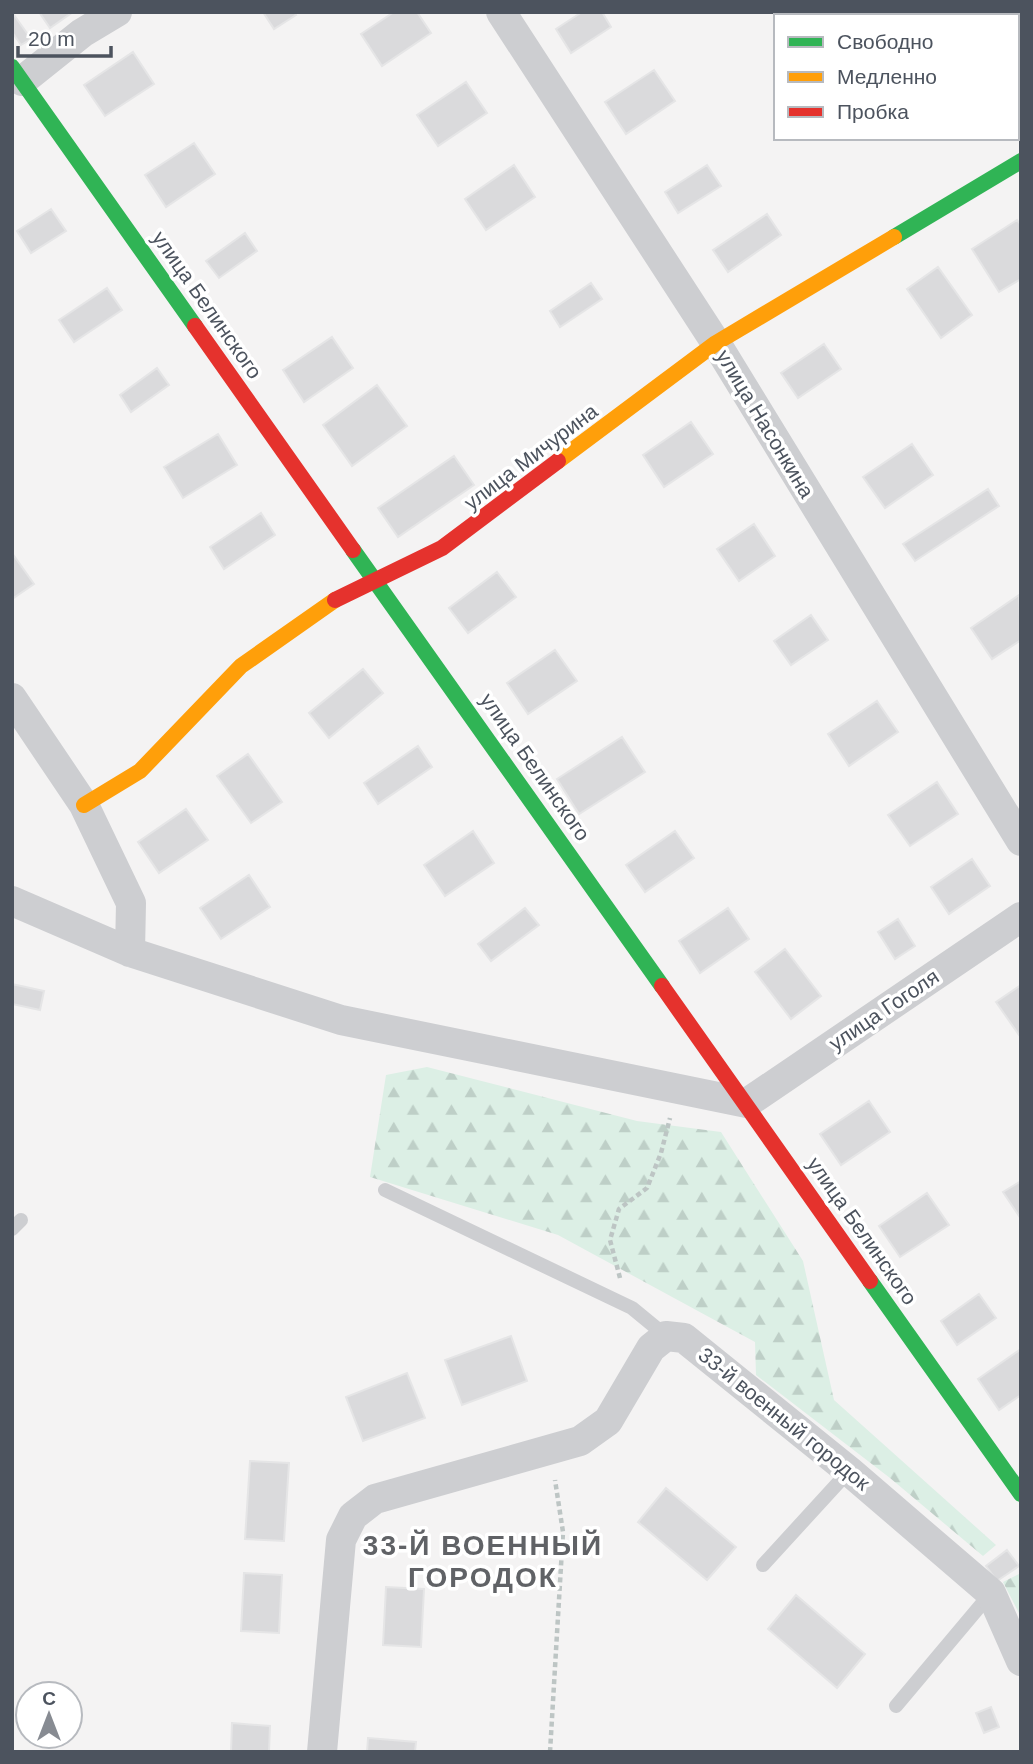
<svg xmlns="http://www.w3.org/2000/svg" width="1033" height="1764" font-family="Helvetica,sans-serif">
<defs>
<pattern id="forest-firs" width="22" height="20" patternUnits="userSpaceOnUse" patternTransform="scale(1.75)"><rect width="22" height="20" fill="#dcefe5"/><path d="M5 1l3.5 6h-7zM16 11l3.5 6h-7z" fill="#becfc7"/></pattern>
</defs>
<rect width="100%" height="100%" fill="#f4f3f3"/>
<path fill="url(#forest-firs)" d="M427 1067 637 1121 721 1132 803 1261 834 1400 996 1545 983 1556 890 1478 756 1375 755 1342 558 1235 370 1177 386 1075Z
M1019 1574 1021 1578V1617L1003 1582Z"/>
<path fill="#dadadc" stroke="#e5e5e6" stroke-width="2" d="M12 12 31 39 21 45 12 32Z
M39 12H73L50 28Z
M263 12H294L296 15 274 29Z
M394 12H417L431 33 382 66 361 34Z
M582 12H602L611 27 571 53 556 29Z
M133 52 154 84 105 116 84 85Z
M654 70 675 101 626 134 605 102Z
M466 82 487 113 438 146 417 115Z
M194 143 215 174 166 207 145 175Z
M514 165 535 197 486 230 465 199Z
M707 165 721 186 678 213 665 192Z
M51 209 66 231 31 253 17 231Z
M767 214 781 235 728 272 713 250Z
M1017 220 1021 225V279L999 292 972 249Z
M245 233 257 251 219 278 206 261Z
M938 267 972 315 941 338 907 289Z
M591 283 602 299 560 327 550 311Z
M107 288 122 310 74 342 59 320Z
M332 337 353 368 304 402 283 370Z
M824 344 841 369 798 398 781 373Z
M157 368 169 385 131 412 120 395Z
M377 385 407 426 352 466 323 425Z
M691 422 713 454 664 487 643 455Z
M218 434 237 465 183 498 164 467Z
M912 444 933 475 885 508 863 477Z
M454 456 474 485 398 537 378 508Z
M988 489 999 506 915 561 903 544Z
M261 513 275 535 224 569 210 547Z
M754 524 775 556 739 581 717 549Z
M12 553 34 584 12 599Z
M497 572 516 597 468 633 449 608Z
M1019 595 1021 640 992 659 971 628Z
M811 615 828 640 791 665 774 641Z
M555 650 577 681 528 714 507 683Z
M363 669 383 693 329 738 309 713Z
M877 701 898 732 849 766 828 734Z
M622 737 645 772 579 814 557 779Z
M418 746 432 767 378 804 364 783Z
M248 754 282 802 251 823 217 776Z
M937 782 958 814 910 846 888 815Z
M186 809 208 840 159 873 138 842Z
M473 831 494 863 445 896 424 865Z
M675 831 694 858 645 892 626 865Z
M972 859 990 886 949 914 931 887Z
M249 875 270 907 221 939 200 908Z
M525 908 539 925 491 961 478 944Z
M728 908 749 939 700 973 679 941Z
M898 919 915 946 895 959 878 932Z
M785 949 821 996 791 1019 755 972Z
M12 984 44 991 40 1010 12 1004Z
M1021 985V1034L1019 1035 996 1002Z
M869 1101 890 1132 841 1165 820 1134Z
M1021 1181V1219L1003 1192Z
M927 1193 949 1225 900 1257 879 1226Z
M979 1294 996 1318 957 1345 941 1321Z
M511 1336 527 1381 462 1405 445 1360Z
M1021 1349V1395L999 1410 978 1379Z
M407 1373 425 1418 363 1441 346 1397Z
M250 1461 289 1463 284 1541 245 1539Z
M666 1488 736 1547 707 1580 638 1522Z
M1007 1550 1019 1566 997 1581 986 1566Z
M244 1573 282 1575 279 1633 241 1631Z
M386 1587 424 1589 421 1647 383 1645Z
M796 1595 865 1654 837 1688 768 1629Z
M991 1707 999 1727 984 1733 976 1713Z
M232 1723 270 1726 269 1752H231Z
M368 1738 416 1742 415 1752H367Z"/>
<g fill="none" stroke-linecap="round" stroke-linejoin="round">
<path stroke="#bdc5c4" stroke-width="4.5" stroke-dasharray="5 3.5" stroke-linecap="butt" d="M620 1278 610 1240 619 1209 647 1188 661 1153 670 1118
M550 1752 563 1532 555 1480"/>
<path stroke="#cdced1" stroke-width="14" d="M385 1190 632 1308 666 1336
M12 1229 21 1220
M763 1565 849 1471
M896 1706 991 1593"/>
<path stroke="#cdced1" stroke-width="30" d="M501 12 716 343 1021 841
M1017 18 1021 23
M22 81 82 33 117 12
M12 698 84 805 131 903 130 952
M12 901 130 952 341 1020 747 1103 1021 917
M322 1752 341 1540 353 1516 375 1499 580 1441 608 1421 651 1348 666 1336 684 1338 849 1471 991 1593 1021 1661"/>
<path stroke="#30b455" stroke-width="16" d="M12 67 195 326
M894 237 1021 161
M353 550 662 986
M870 1281 1021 1494"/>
<path stroke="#ff9f0a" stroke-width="16" d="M558 461 716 343 894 237
M84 805 140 771 241 666 335 600"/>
<path stroke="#e5322d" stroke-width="16" d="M195 326 353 550
M335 600 442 548 558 461
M662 986 870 1281"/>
</g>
<g text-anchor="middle" stroke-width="7" stroke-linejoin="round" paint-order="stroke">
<g font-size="21" fill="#4c535e" stroke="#fff">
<text transform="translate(207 305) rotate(55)" y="7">улица Белинского</text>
<text transform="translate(765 424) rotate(59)" y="7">улица Насонкина</text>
<text transform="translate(531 457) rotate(-37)" y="7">улица Мичурина</text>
<text transform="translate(535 767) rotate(55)" y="7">улица Белинского</text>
<text transform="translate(884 1010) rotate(-34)" y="7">улица Гоголя</text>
<text transform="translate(862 1231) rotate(55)" y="7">улица Белинского</text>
<text transform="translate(784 1419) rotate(39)" y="7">33-й военный городок</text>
</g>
<g font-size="28" font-weight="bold" letter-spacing="2" fill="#606266" stroke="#fff">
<text x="483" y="1555">33-Й ВОЕННЫЙ<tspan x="483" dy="32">ГОРОДОК</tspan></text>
</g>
</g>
<rect width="1033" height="1764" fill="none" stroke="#4c535e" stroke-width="28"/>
<rect x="774" y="14" width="245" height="126" fill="#ffffff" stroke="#b7babf" stroke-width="2"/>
<rect x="788" y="37" width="35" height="10" fill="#30b455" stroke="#b7babf" stroke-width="2"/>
<text x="837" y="49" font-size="21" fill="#4c535e">Свободно</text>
<rect x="788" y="72" width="35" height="10" fill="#ff9f0a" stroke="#b7babf" stroke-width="2"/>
<text x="837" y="84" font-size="21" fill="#4c535e">Медленно</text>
<rect x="788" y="107" width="35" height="10" fill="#e5322d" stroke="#b7babf" stroke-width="2"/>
<text x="837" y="119" font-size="21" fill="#4c535e">Пробка</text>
<g transform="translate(49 1715)"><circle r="33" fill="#ffffff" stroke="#b7babf" stroke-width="2"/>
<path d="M0-5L12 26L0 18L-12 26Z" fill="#878b92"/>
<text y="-10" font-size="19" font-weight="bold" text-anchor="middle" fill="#4c535e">С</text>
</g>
<path d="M18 46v10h93v-10" fill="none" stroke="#4c535e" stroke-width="3.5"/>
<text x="28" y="46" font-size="21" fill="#4c535e" stroke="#ffffff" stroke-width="5" paint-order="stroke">20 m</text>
</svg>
